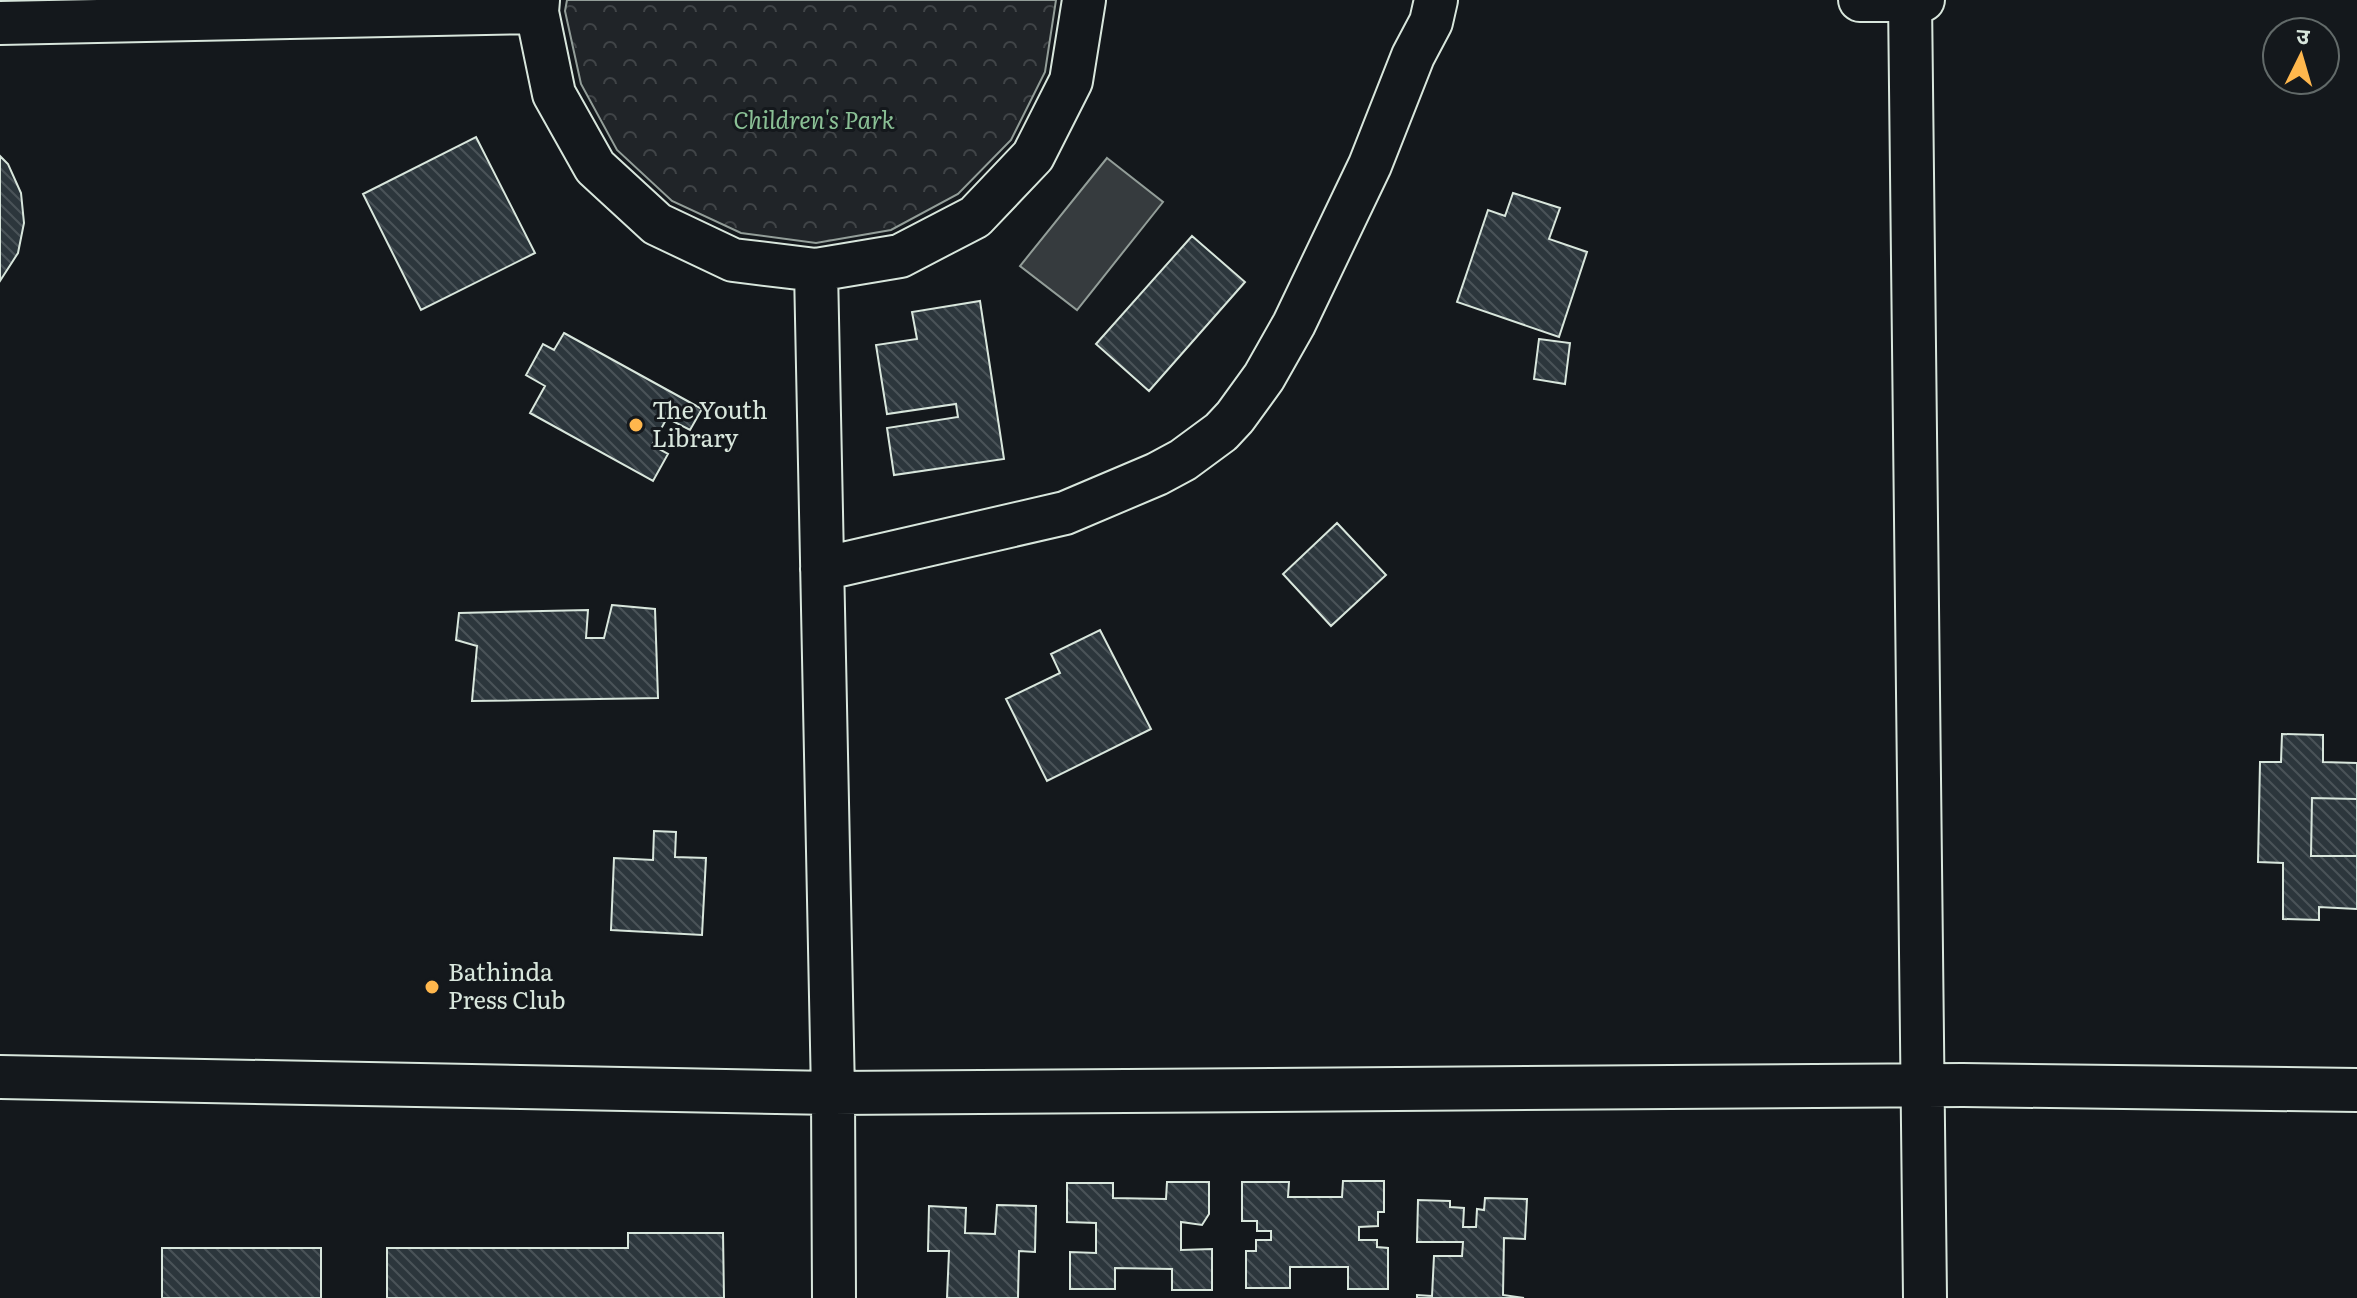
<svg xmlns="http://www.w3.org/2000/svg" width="2357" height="1298" font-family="Literata,'Noto Sans Devanagari',serif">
<defs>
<pattern id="forest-crowns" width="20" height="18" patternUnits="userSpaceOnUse" patternTransform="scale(2)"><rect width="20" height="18" fill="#202428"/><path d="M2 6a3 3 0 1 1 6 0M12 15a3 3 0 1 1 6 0" fill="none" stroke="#404447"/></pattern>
<pattern id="building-back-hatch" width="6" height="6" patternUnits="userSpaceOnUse" patternTransform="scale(2)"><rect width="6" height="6" fill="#2c363c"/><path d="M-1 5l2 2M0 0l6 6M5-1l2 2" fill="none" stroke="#4a5358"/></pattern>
</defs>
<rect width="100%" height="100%" fill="#14181c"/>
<path fill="url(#forest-crowns)" stroke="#939e99" stroke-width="2" d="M567 0H1056L1045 72 1011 140 958 194 891 230 816 243 741 233 672 201 617 150 581 84 565 11Z"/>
<path fill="#363b3e" stroke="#939e99" stroke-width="2" d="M1107 158 1163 202 1077 310 1020 266Z"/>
<path fill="url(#building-back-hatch)" stroke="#d8e6dc" stroke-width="2" d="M476 137 535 253 421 310 363 194Z
M0 156 8 164 21 193 24 223 18 253 0 281Z
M1513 193 1560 208 1549 239 1587 252 1559 337 1457 302 1488 210 1505 216Z
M1192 236 1245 282 1149 391 1096 344Z
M980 301 1004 459 894 475 887 428 958 417 956 404 887 414 876 345 917 339 912 312Z
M564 333 702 409 690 430 667 418 652 445 668 454 653 481 530 413 545 386 526 375 543 344 554 350Z
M1539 339 1570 343 1565 384 1534 379Z
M1337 523 1386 575 1331 626 1283 574Z
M612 605 655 609 658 698 472 701 477 646 456 640 459 613 588 610 586 638H604Z
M1100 630 1151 729 1047 781 1006 699 1060 673 1051 654Z
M2282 734 2323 735V762L2357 763V799L2312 798 2311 856H2357V909L2319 907V920L2283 919V863L2258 862 2260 762H2281Z
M2282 734 2323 735V762L2357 763V909L2319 907V920L2283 919V863L2258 862 2260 762H2281Z
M2312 798 2357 799V856H2311Z
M654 831 676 832 675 857 706 858 702 935 611 930 614 858 653 860Z
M1343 1181H1384V1212H1378V1226L1359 1227V1240H1377V1247L1388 1248V1289H1348V1267H1290V1288H1246V1251H1256V1240H1271V1231H1257V1221H1242V1182H1289L1288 1197H1342Z
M1167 1182H1209V1214L1202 1225 1181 1222V1250L1212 1249V1290H1172V1269L1115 1268V1289H1070V1252L1096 1253V1223L1067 1222V1183H1113V1198L1166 1199Z
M1485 1198 1527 1199 1525 1239 1504 1238 1503 1295 1524 1298H1417V1295L1432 1296 1434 1256H1462L1463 1242H1417L1418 1200 1450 1201V1207L1464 1208 1463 1227H1476L1477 1209 1484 1210Z
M997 1205 1036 1206 1035 1252 1019 1251 1018 1298H947L949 1251H928L929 1206 966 1208 965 1233 995 1234Z
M628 1233H723L724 1298H387V1248H628Z
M162 1248H321V1298H162Z"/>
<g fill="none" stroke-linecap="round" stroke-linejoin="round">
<defs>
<path id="minor" d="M538 0 537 12 554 94 595 167 657 224 733 260 816 270 900 256 975 217 1033 156 1071 81 1084 0
M1860 0H1923
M1910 0 1925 1298
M0 23 537 12
M816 270 833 1093 834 1298
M822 569 1065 513 1157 474 1183 460 1221 432 1235 417 1264 377 1294 324 1370 165 1413 56 1431 22 1436 0
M0 1077 833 1093 1963 1085 2357 1090"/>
</defs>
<use href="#minor" stroke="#d8e6dc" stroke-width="46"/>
<use href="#minor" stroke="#14181c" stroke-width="42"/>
</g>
<g fill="#ffb74d" stroke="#14181c" stroke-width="3">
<circle cx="636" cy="425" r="8"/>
<circle cx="432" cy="987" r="8"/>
</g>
<g text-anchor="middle" stroke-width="6" stroke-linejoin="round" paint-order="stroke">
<g font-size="24" font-style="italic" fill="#8ac095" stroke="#14181c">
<text x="814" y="129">Children's Park</text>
</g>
<g font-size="24" fill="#d8e6dc" stroke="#14181c" text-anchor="start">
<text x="652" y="419">The Youth<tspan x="652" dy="28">Library</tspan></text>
<text x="448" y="981">Bathinda<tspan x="448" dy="28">Press Club</tspan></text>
</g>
</g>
<g transform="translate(2301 56) rotate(5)"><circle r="38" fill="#14181c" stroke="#626a69" stroke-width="2"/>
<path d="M0-6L14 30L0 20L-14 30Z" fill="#ffb74d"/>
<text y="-12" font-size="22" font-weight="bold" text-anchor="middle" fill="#d8e6dc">उ</text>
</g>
</svg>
